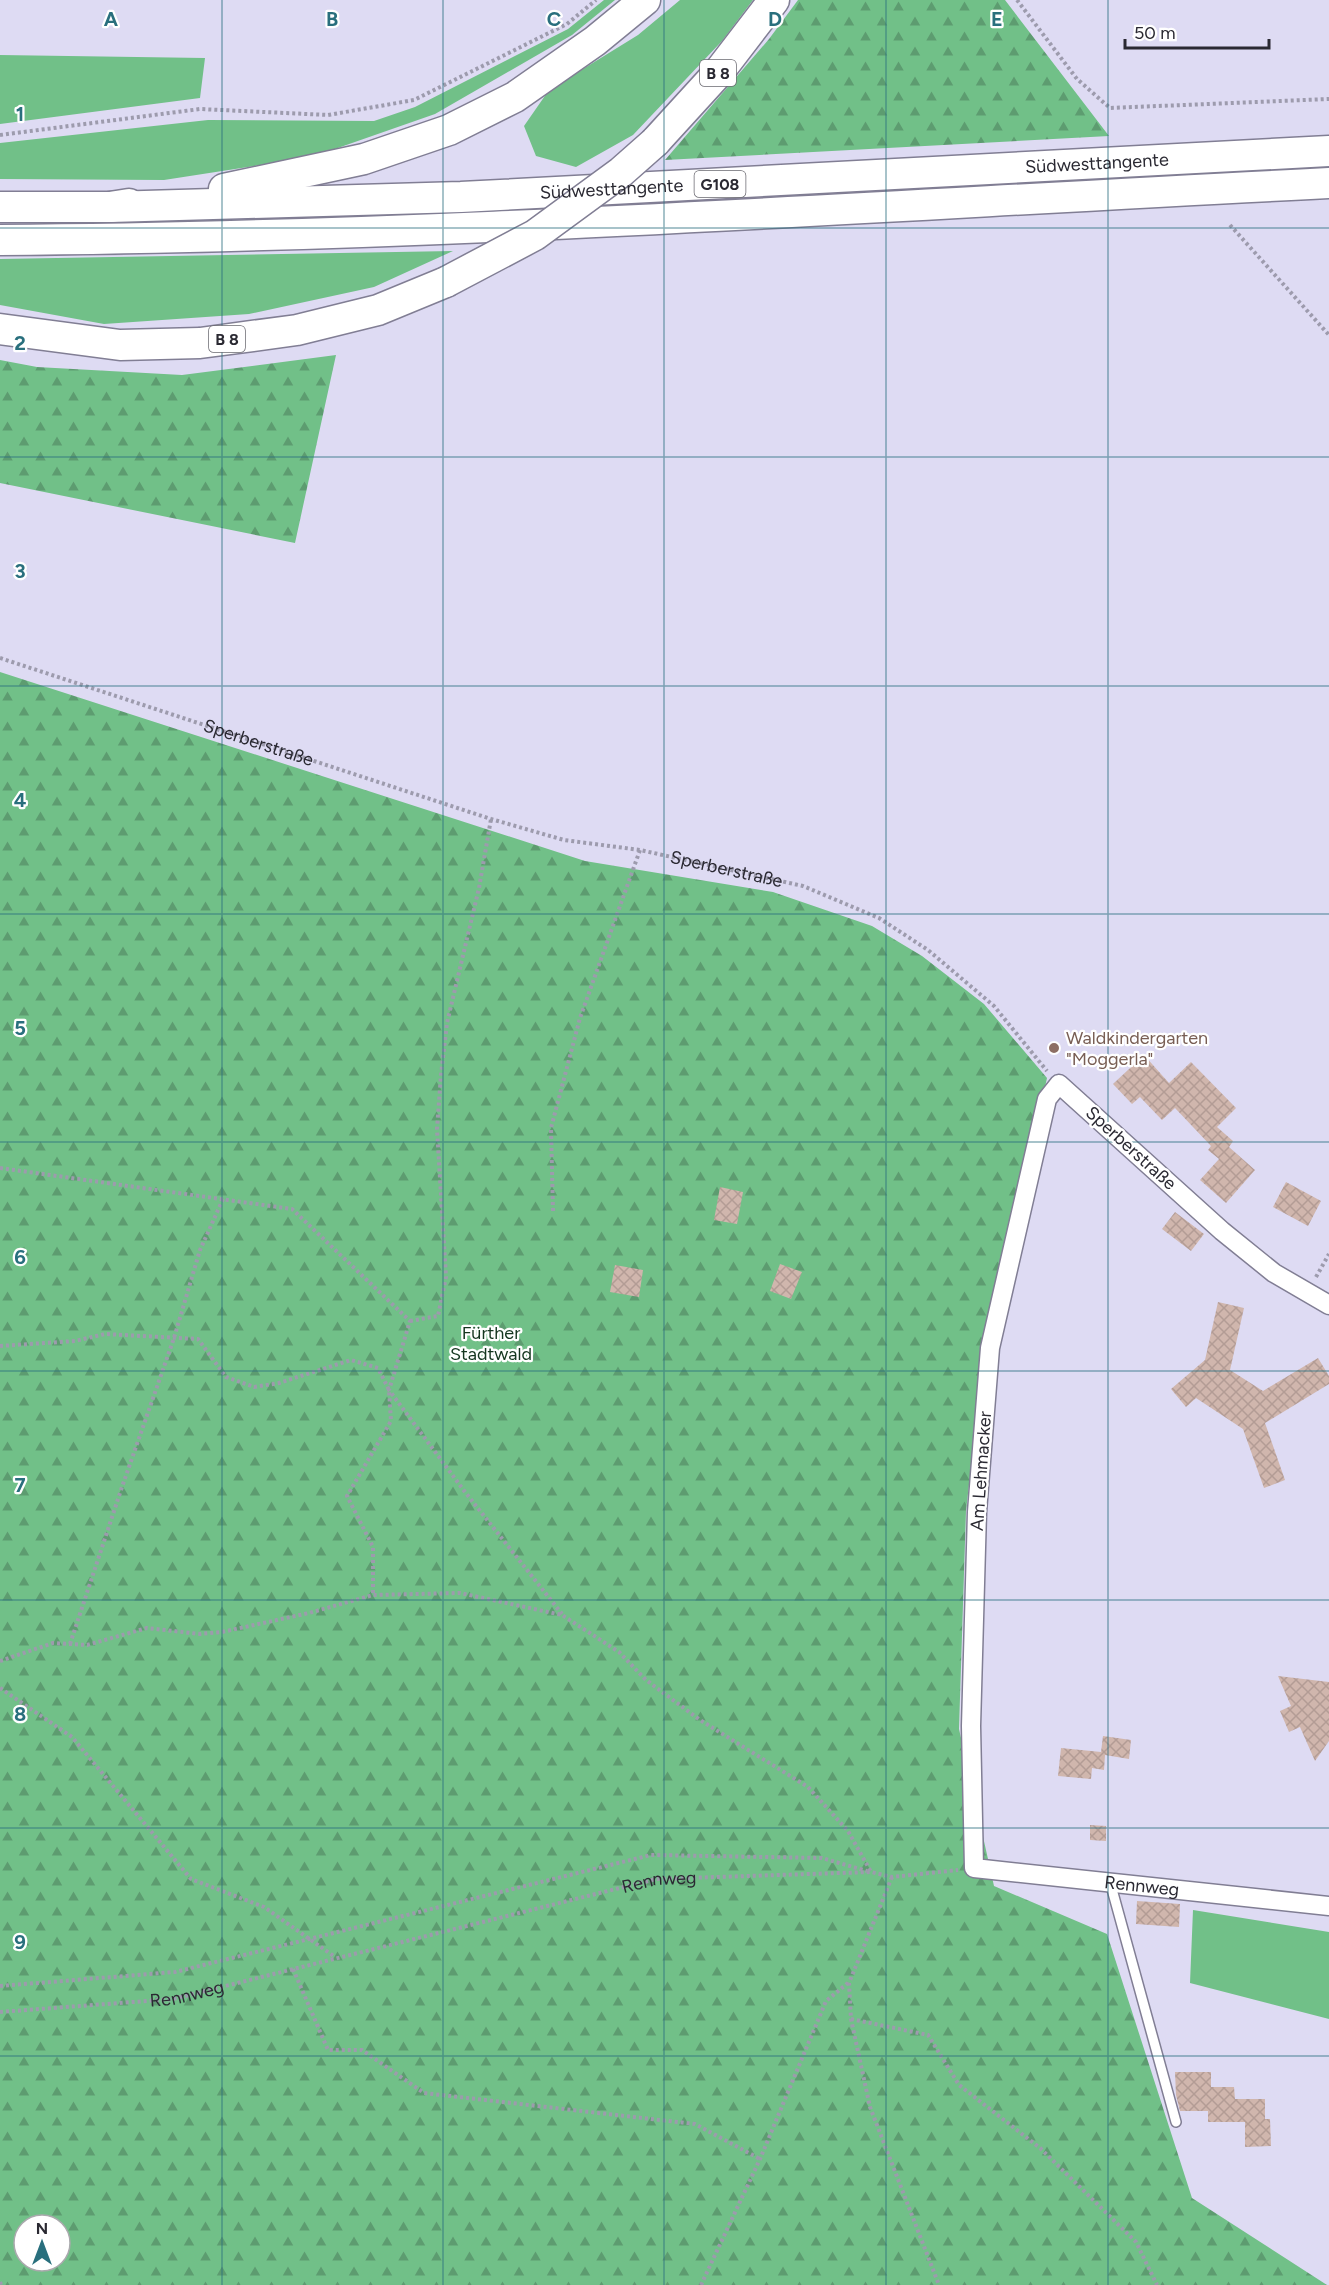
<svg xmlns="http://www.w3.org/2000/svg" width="1329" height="2285" font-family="Figtree,sans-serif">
<defs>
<pattern id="forest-firs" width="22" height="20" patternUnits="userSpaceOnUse" patternTransform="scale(1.5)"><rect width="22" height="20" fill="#71c088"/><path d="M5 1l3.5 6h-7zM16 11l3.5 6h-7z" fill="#5d9c70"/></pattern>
<pattern id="building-cross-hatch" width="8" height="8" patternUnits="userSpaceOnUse" patternTransform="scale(1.5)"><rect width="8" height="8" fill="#d0b6ad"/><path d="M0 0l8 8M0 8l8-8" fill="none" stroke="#b39c95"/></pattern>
</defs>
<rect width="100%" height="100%" fill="#dedbf3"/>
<path fill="#71c088" d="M604 0H615L572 35 435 114 312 157 164 180 0 179V143L208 120 374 121 415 107 568 29Z
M680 0H753L722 41 633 135 576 167 536 156 524 126 549 90 638 35Z
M0 55 205 58 200 98 0 124Z
M453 251 374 287 249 314 104 324 0 305V259Z
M1193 1910 1329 1932V2019L1190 1983Z"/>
<path fill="url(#forest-firs)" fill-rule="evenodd" d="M798 0H1005L1109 136 665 160 769 39Z
M336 355 295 543 0 483V360L37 367 182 375Z
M0 672 585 861 773 892 872 926 922 956 984 1004 1047 1078 981 1379 966 1511 959 1729 994 1886 1107 1934 1192 2198 1327 2285H0ZM24 2225H60V2261H24Z"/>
<path fill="url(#building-cross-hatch)" d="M1144 1055 1169 1083 1191 1062 1236 1108 1217 1127 1233 1141 1229 1147 1255 1170 1226 1203 1200 1180 1219 1159 1208 1150 1211 1146 1175 1108 1162 1120 1140 1097 1132 1104 1113 1084Z
M1286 1182 1321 1201 1308 1226 1273 1207Z
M720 1187 743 1192 737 1224 714 1220Z
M1175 1212 1204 1234 1191 1251 1162 1229Z
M780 1264 802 1272 791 1299 770 1291Z
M615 1265 643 1270 639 1297 610 1292Z
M1218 1302 1244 1308 1230 1370 1263 1391 1318 1358 1329 1376V1384L1265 1423 1285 1480 1264 1488 1243 1429 1196 1398 1186 1407 1171 1389 1205 1360Z
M1278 1676 1329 1682V1741L1315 1761 1300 1727 1289 1732 1280 1711 1291 1706Z
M1103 1736 1131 1740 1129 1759 1105 1755 1104 1770 1092 1768 1091 1779 1058 1776 1061 1748 1101 1752Z
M1090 1825 1106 1826V1841L1090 1840Z
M1137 1901 1180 1904 1179 1927 1136 1924Z
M1175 2072H1211V2087H1234L1235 2099H1265V2119H1270L1271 2146 1245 2147V2122H1208V2111H1180L1176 2095Z"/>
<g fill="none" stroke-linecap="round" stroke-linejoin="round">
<defs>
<path id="service" d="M1110 1882 1176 2122"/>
<g id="minor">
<path id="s3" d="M1329 1305 1274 1273 1222 1231 1059 1084 1047 1099 990 1348 977 1512 971 1726 974 1868 1329 1906"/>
</g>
<g id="trunk">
<path d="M655 142 718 73 774 0"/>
<path d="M224 189 364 159 449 130 515 97 595 41 645 0"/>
<path d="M0 207H110L129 204"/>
<path id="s4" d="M110 207 461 197 1329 151"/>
<path d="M0 240C444 237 886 205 1329 183"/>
<path d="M0 329 120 345 200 343 297 330 378 310 446 282"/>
</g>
</defs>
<use href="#service" stroke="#817e94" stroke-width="12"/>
<use href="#minor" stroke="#817e94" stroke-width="21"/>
<use href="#trunk" stroke="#817e94" stroke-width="33"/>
<g stroke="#9d9bad" stroke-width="4" stroke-dasharray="3 3" stroke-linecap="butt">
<path d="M1017 0 1077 79 1110 108 1329 99"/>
<path d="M0 135 200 109 328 115 414 100 567 24 596 0"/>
<path d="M1230 225 1329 335"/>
<path id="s1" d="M0 658 491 819 564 840 640 850 803 886 879 918 928 950 994 1006 1047 1071"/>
<path d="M0 1168 292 1209 410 1321 389 1390 465 1492 562 1614"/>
<path d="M553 1211 551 1128 580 1018 640 850"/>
<path d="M1316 1277 1329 1254"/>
<path d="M410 1321 438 1316 446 1277 437 1129 441 1075 447 1023 479 888 491 819"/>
<path d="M0 1346 75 1341 105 1334 198 1339 226 1377 254 1387 279 1383 351 1360 378 1368 389 1390 391 1421 347 1496 373 1547V1595"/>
<path d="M70 1644 122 1487 174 1338 200 1250 223 1199"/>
<path d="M0 1661 53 1643 87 1645 147 1628 200 1634 222 1632 309 1613 373 1595 460 1593 562 1615 619 1652 646 1680 700 1720 808 1787 848 1831 871 1872"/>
<path d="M0 1688 72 1737 191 1879 264 1907 335 1957"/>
<path d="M892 1877 849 1983 851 2019 870 2107 939 2285"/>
<path d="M293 1969 328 2050H362L424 2093 695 2124 760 2159"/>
<path d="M0 1986 175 1972 651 1855 822 1858 867 1871"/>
<path id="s2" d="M0 2012 173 1999 656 1879 871 1872 892 1877 958 1870"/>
<path d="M851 2019 928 2035 959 2085 1040 2148 1136 2242 1157 2285"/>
<path d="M0 2282 1 2285"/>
<path d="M701 2285 760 2159 826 2001 848 1983"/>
</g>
<use href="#service" stroke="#fff" stroke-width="9"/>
<use href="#minor" stroke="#fff" stroke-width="18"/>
<use href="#trunk" stroke="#fff" stroke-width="30"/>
<defs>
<path id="trunk-bridge" d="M446 282 535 235 621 172 655 142"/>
</defs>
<use href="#trunk-bridge" stroke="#817e94" stroke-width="33" stroke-linecap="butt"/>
<use href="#trunk-bridge" stroke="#fff" stroke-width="30"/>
</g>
<path fill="none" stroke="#296f7d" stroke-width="1.5" stroke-opacity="0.55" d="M222 0V2285M443 0V2285M664 0V2285M886 0V2285M1108 0V2285M0 228H1329M0 457H1329M0 686H1329M0 914H1329M0 1142H1329M0 1371H1329M0 1600H1329M0 1828H1329M0 2056H1329"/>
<circle fill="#8d6e63" stroke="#fff" stroke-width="2" cx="1054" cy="1048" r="6"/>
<g text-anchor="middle" stroke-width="4.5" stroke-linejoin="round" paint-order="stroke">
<g fill="#fff" stroke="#6a6970" stroke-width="1.5">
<rect x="700" y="60" width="36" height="26" rx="4.5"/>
<rect x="694.5" y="171" width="51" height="26" rx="4.5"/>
<rect x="209" y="326" width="36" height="26" rx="4.5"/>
</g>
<g font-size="16" font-weight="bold" fill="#2a2932">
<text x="718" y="79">B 8</text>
<text x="720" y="190">G108</text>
<text x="227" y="345">B 8</text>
</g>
<g font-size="18" fill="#2a2932" stroke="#fff">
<text dy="6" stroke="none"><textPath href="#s4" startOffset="988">Südwesttangente</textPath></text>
<text dy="6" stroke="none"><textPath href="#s4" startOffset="502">Südwesttangente</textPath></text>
<text dy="6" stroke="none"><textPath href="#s1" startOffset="272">Sperberstraße</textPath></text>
<text dy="6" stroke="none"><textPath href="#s1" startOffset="758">Sperberstraße</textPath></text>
<text transform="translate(1131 1148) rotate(42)" y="6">Sperberstraße</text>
<text transform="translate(981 1471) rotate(-86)" y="6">Am Lehmacker</text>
<text dy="6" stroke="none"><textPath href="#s2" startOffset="674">Rennweg</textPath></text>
<text dy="6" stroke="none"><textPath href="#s3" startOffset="1314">Rennweg</textPath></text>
<text dy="6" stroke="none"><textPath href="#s2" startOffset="188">Rennweg</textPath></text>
</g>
<g font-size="18" fill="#785e54" stroke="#fff" text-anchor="start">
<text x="1066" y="1044">Waldkindergarten<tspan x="1066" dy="21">"Moggerla"</tspan></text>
</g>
<g font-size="18" fill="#14361f" stroke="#fff">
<text x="491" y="1339">Fürther<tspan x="491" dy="21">Stadtwald</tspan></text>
</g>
</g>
<g font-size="20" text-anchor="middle" font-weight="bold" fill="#296f7d" stroke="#fff" stroke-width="4.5" stroke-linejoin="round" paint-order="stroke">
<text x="111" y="26">A</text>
<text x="332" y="26">B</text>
<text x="554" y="26">C</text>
<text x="775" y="26">D</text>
<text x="997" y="26">E</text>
<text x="20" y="121">1</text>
<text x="20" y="350">2</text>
<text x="20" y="578">3</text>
<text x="20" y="807">4</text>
<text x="20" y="1035">5</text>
<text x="20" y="1264">6</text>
<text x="20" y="1492">7</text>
<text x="20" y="1721">8</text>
<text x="20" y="1949">9</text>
</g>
<g transform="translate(42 2243)"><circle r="28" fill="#ffffff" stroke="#aaa9ad" stroke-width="1.5"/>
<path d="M0-4.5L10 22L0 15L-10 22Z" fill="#296f7d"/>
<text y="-9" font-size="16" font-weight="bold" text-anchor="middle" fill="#2a2932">N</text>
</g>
<path d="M1125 39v9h144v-9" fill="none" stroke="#2a2932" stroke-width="3"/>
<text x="1134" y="39" font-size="18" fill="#2a2932" stroke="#ffffff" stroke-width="4.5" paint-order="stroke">50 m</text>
</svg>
